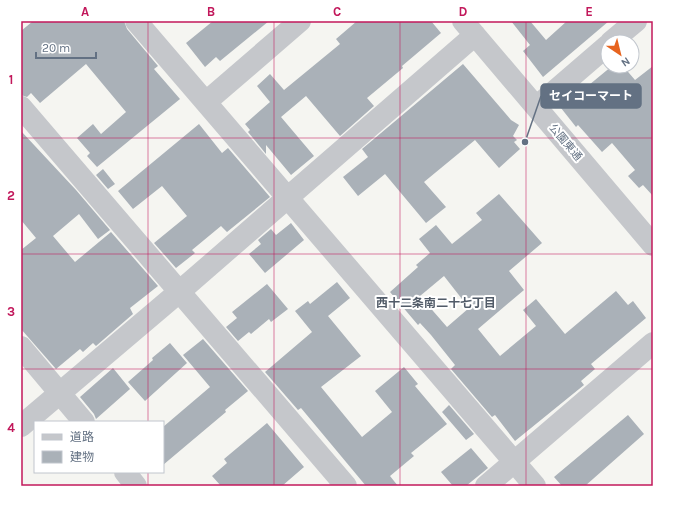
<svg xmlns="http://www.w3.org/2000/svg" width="674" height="507" font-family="Karla,'Noto Sans JP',sans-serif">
<rect width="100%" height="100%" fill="#f5f5f1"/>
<path fill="#aab1b8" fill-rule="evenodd" d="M33 21H124L127 29 158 66 154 69 180 99 97 167 87 156 90 153 77 138 93 124 101 134 126 112 86 64 40 103 31 93 27 97 21 95V31Z
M213 21H269L220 61 216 57 205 67 186 43Z
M357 21H431L441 33 402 66 403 68 367 98 374 106 340 136 306 96 281 117 314 156 291 175 266 145V154L248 132 250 130 245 124 270 102 257 86 270 74 284 90 340 44 336 39Z
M511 21H530L546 40 567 21H609L543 77 523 51 530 45Z
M463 64 511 120 519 125 513 136 517 140 514 142 520 149 499 168 475 140 424 182 446 207 426 223 385 174 358 196 343 177 368 157 362 149Z
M612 66H623L635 80 653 66V196L643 185 639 188 628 176 635 170 612 143 602 152 578 125 576 127 561 108Z
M199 124 222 153 228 148 270 197 227 232 221 226 192 250 195 253 176 268 154 243 187 216 162 186 133 209 118 191Z
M21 131 76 190 110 230 98 239 79 214 53 236 75 262 111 232 158 286 130 308 133 314 96 346 93 343 83 352 80 349 56 369 21 329V250L36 238 21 220Z
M103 169 115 184 108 189 96 175Z
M499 194 542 243 509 271 524 290 478 329 500 356 536 326 523 310 536 299 565 334 616 291 628 305 633 301 646 318 591 364 595 369 581 381 584 385 515 441 495 415 492 417 451 369 455 365 431 335 420 323 418 325 390 292 418 267 416 265 430 253 419 239 436 225 452 244 482 220 476 213ZM444 276 469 308 447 327 420 296Z
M291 223 304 240 265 273 249 254 261 244 258 240 271 229 276 235Z
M337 282 350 298 328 316 361 356 321 387 362 437 392 412 375 391 404 367 418 384 415 386 447 424 411 453 414 456 390 476 398 486H366L301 408 298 410 265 372 312 332 295 311 308 301 310 304Z
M267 284 288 309 271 322 269 319 251 334 249 332 238 341 226 327 237 318 232 312Z
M203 339 248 391 225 410 226 412 163 465V427L210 387 183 355Z
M170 343 187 363 145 401 128 382 153 360 152 358Z
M113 368 130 389 96 419 94 414 80 397Z
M449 405 474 434 466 440 442 412Z
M628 415 644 434 585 486H562L554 477Z
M267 423 304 467 282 486H221L212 476 227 463 224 459Z
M471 448 488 468 466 486H453L441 472Z"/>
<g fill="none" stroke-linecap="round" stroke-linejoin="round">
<path stroke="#c5c7cb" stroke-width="22" d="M136 21 535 486
M463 21 653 245
M611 42 636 21
M206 102 300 21
M21 107 346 486
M536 107 608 45
M21 347 84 422
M21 426 179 292 475 35
M125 472 136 486
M486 486 653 343"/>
</g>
<path fill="none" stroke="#c2185b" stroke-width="1" stroke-opacity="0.55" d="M148 21V422M274 21V486M400 21V486M526 21V486M21 138H653M21 254H653M21 369H653M148 472V486"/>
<g text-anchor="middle" stroke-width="4" stroke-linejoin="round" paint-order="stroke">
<g font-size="11" fill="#637183" stroke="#fff">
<text transform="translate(566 142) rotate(50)" y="4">公園東通</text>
</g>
<g font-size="12" font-weight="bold" fill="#515b68" stroke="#fff">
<text x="436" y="307">西十二条南二十七丁目</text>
</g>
</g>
<path fill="none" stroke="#637183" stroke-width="1.5" d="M525 142L541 96"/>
<circle fill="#637183" stroke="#fff" stroke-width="1.5" cx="525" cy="142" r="4"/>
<rect fill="#637183" stroke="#637183" stroke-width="1.5" x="541" y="84" width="100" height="24" rx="4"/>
<g font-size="12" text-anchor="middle" font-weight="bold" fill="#fff">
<text x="591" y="100">セイコーマート</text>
</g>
<rect width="674" height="507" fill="none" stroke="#ffffff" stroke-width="44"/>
<rect x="34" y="421" width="130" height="52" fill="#ffffff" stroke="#c1c6cd"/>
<rect x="42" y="434" width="20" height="6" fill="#c5c7cb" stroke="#c1c6cd"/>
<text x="70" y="441" font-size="12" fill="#637183">道路</text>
<rect x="42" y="451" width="20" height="12" fill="#aab1b8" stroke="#c1c6cd"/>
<text x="70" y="461" font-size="12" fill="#637183">建物</text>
<g transform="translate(620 54) rotate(145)"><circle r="19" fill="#ffffff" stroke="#c1c6cd"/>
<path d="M0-3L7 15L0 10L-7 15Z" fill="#e7641f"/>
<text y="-6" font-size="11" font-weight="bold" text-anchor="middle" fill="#637183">N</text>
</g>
<path d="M36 52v6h60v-6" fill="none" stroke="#637183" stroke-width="2"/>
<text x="42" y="52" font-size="12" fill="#637183" stroke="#ffffff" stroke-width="3" paint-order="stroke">20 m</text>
<rect x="22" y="22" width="630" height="463" fill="none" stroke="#c2185b" stroke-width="1.5"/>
<g font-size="13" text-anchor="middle" font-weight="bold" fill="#c2185b">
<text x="85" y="16">A</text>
<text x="211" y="16">B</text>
<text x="337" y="16">C</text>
<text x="463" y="16">D</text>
<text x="589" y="16">E</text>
<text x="11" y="84">1</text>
<text x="11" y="200">2</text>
<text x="11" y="316">3</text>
<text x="11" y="432">4</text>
</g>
</svg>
